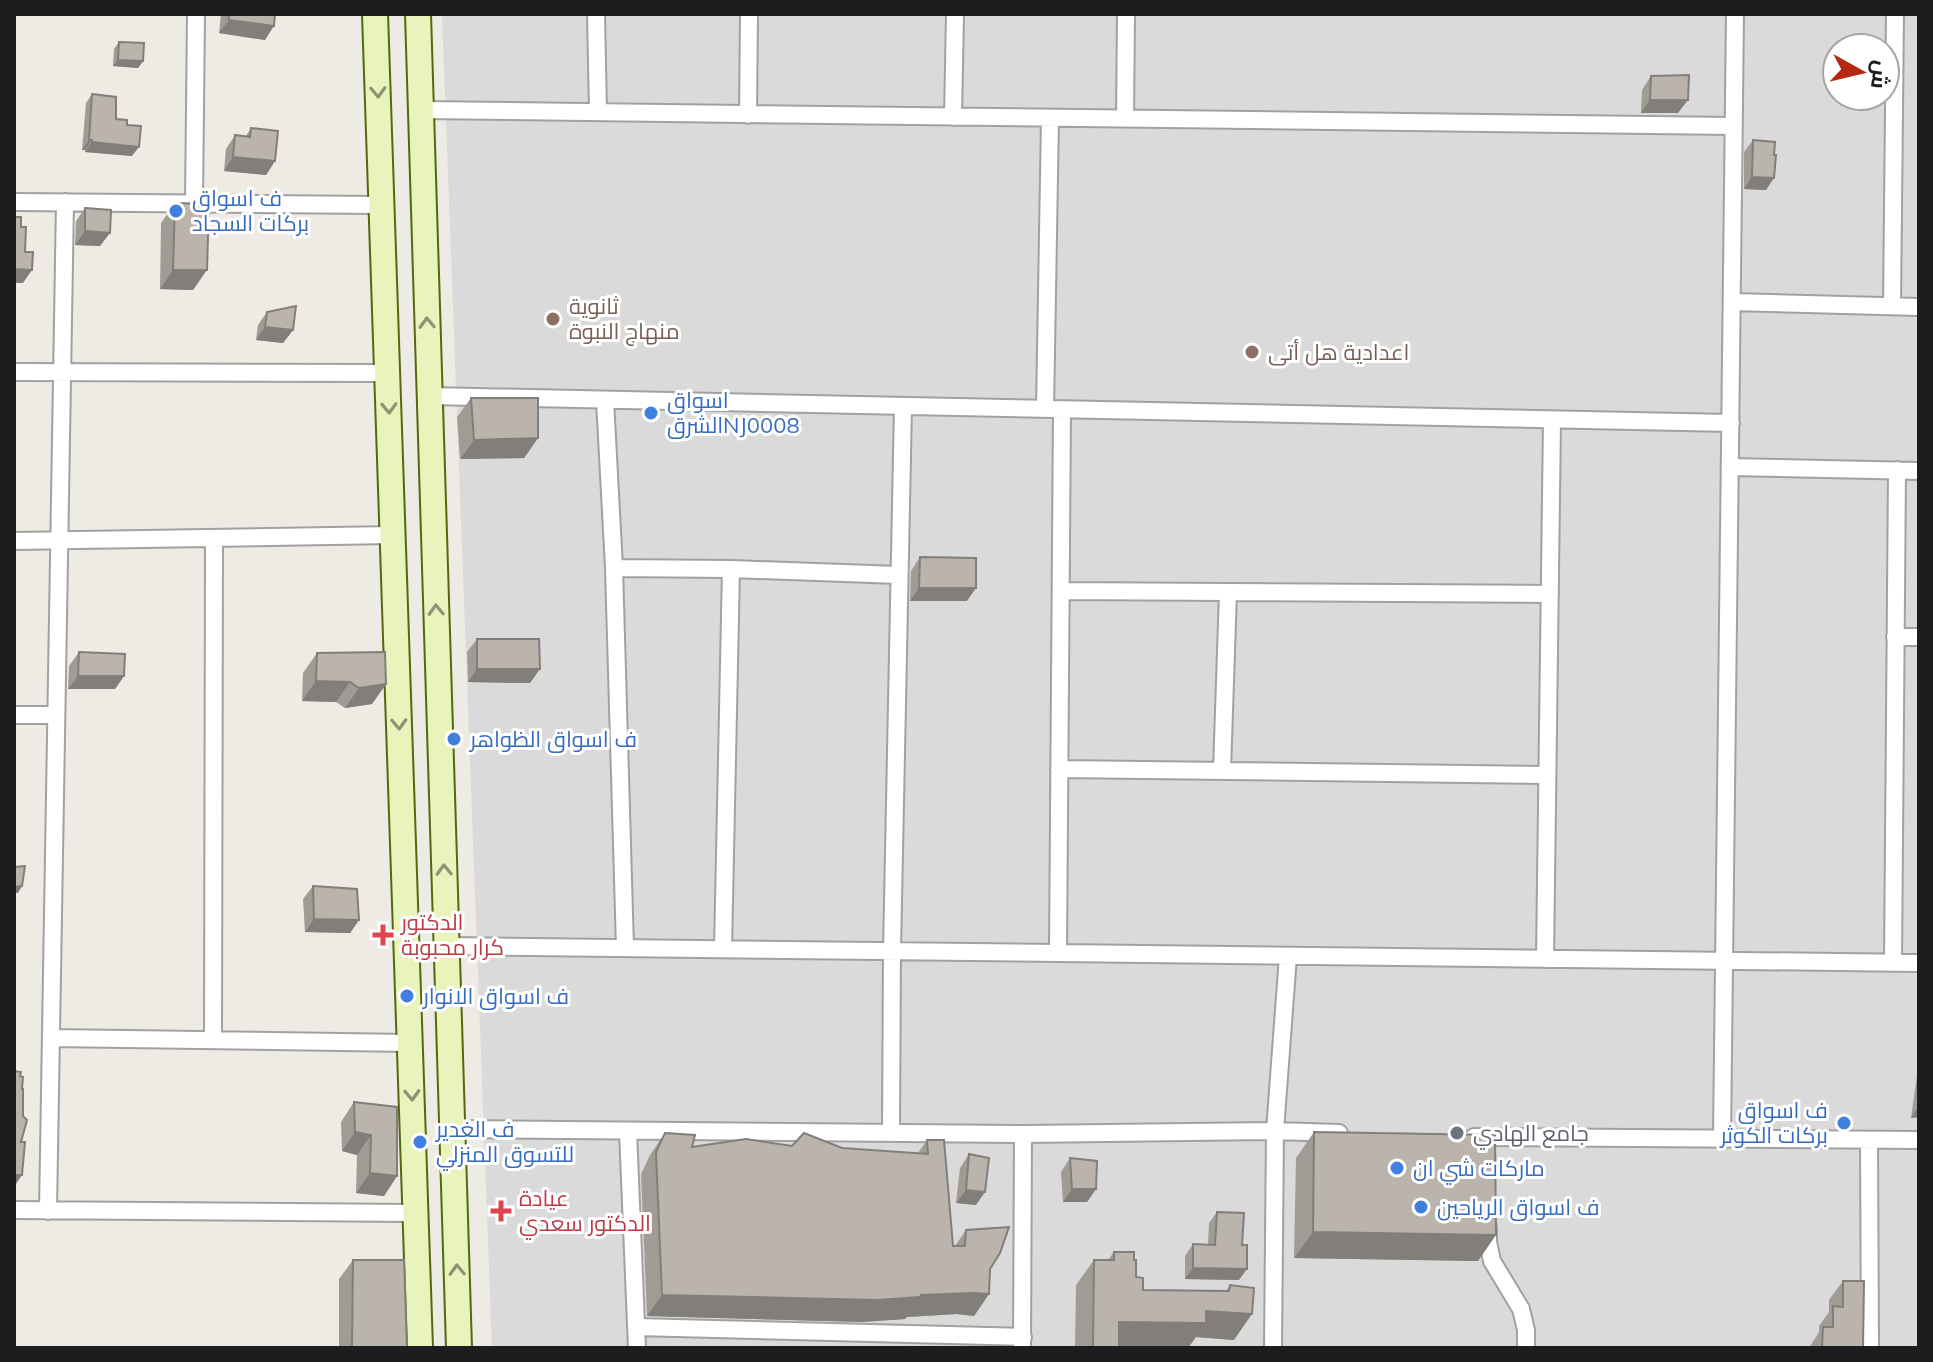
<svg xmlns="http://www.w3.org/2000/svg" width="1933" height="1362" font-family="Mulish,Cairo,sans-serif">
<rect width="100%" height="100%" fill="#edebe4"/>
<path fill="#dbdada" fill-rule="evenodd" d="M442 14H1919V1348H492ZM1837 48H1885V96H1837Z"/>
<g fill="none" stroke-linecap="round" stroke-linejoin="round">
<defs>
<path id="street" d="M596 14 598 112
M421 110 1734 126
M748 115 749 14
M953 117 955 14
M1125 119 1126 14
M14 202 382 205
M194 203 196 14
M1732 302 1919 307
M1892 306 1895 14
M14 372 388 373
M430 396 1731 423
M605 400 614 568 625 948
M1045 409 1050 118
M1730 467 1919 471
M14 541 393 535
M614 568 731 569 898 575
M1061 591 1550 594
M1895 637H1919
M14 715H56
M1059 769 1547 775
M1222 771 1228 592
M447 946 1919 963
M723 949 731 569
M1058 953 1062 409
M1545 959 1552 420
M1893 963 1897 470
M51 1038 410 1043
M213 1040 214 538
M453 1129 1023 1134 1275 1131 1339 1133
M628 1131 637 1348
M891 1133 892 951 903 406
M1474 1137 1919 1140
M1722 1139 1735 14
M1869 1140 1870 1348
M14 1210 415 1213
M48 1211 65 202
M1488 1227V1242L1492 1261 1521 1309 1526 1330V1348
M636 1327 1023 1337
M1022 1348 1023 1134
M1273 1348 1275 1131 1288 956"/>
<path id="secondary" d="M375 14 420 1348
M418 14 459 1348"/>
</defs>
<use href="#street" stroke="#a1a1a1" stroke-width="20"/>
<use href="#secondary" stroke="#54690f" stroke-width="28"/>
<use href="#street" stroke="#fff" stroke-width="16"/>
<use href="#secondary" stroke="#e9f3bc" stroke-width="24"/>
</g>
<path fill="#a09b95" d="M221 14H275L265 40 219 33Z
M119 42 143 61 138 68 113 66 114 49Z
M1651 76 1678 113H1641L1642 90Z
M92 94 116 119 132 156 85 152V150H82L86 103Z
M251 128 275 161 266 175 224 171 226 149 235 135 246 136Z
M1753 140 1766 190 1744 189V152Z
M175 203 193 290 160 289 161 223Z
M85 208 100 246 75 245 76 221Z
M267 312 293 330 283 343 256 340 258 325Z
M471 398 538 438 524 458 460 459 457 417Z
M920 557 967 601H910L911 571Z
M477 639 530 683 468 682 467 652Z
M79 652 124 676 115 689H68L69 666Z
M317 653 386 684 372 704 345 708 336 702 302 701 303 673Z
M313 886 359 920 350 933 305 932 303 899Z
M1919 1061V1117L1911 1118Z
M354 1102 397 1176 384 1196 356 1193 357 1155 342 1151 341 1122Z
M1314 1132 1478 1261 1294 1258 1296 1158Z
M665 1133 692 1147 792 1146 842 1148 918 1153 927 1140 953 1246H955L966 1230 990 1269 989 1294 974 1316 957 1314 907 1317 905 1319 862 1322 647 1316 641 1174 650 1155Z
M969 1154 976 1205 956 1203 960 1168Z
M1070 1158 1096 1189 1087 1202H1063L1061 1172Z
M1217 1212 1239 1280 1185 1279V1256L1193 1244 1208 1245 1209 1223Z
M1114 1252 1134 1260 1136 1277 1143 1290 1226 1291 1230 1285 1234 1340 1196 1337 1188 1348H1075L1076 1285 1094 1260H1108Z
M353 1260 407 1348H339V1279Z
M1843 1281 1863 1348H1809L1819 1332V1326L1829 1312V1300Z"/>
<path fill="#827e79" d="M229 20 274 26 265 40 219 33Z
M118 60 143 61 138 68 113 66Z
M1650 100H1688L1678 113H1641Z
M89 140H92L85 150H82Z
M92 142 139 147 132 156 85 152Z
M233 157 275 161 266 175 224 171Z
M1752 177 1774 178 1766 190 1744 189Z
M85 231 110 233 100 246 75 245Z
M14 269 32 270 23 283H14Z
M173 270H207L193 290 160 289Z
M265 327 293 330 283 343 256 340Z
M538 438 524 458 460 459 474 440Z
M919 588H976L967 601H910Z
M477 669H540L530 683 468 682Z
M78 676H124L115 689H68Z
M316 681 350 682 336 702 302 701Z
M386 684 372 704 345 708 359 688Z
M22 886 18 893H14V887Z
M314 919 359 920 350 933 305 932Z
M1919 1106V1117L1911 1118Z
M355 1132 371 1135 357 1155 342 1151Z
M370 1173 397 1176 384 1196 356 1193Z
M14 1175H22L14 1187Z
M1072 1189H1096L1087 1202H1063Z
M966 1190 985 1192 976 1205 956 1203Z
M1313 1232 1496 1235 1478 1261 1294 1258Z
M1193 1268 1247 1269 1239 1280 1185 1279Z
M972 1293 989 1294 974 1316 957 1314 907 1317 905 1319 862 1322 647 1316 662 1295H921Z
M1206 1311 1252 1314 1234 1340 1196 1337 1188 1348 1102 1347 1119 1322Z"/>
<path fill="#bab4ad" stroke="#827e79" stroke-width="2" d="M229 14H275L274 26 229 20Z
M119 42 144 43 143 61 118 60Z
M1689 75 1688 100H1650L1651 76Z
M92 94 116 97V119L127 120V125L141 126 139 147 92 142V140H89Z
M251 128 278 131 275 161 233 157 235 135 250 137Z
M1753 140 1775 142 1774 155H1776L1774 178 1752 177Z
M175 203 209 204 207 270H173Z
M85 208 111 210 110 233 85 231Z
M14 217H21V227H26L25 252H33L32 270 14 269Z
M296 306 293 330 265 327 267 312Z
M471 398H538V438L474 440Z
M920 557 976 558V588H919Z
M477 639H539L540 669H477Z
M79 652 125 654 124 676H78Z
M385 652 386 684 359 688 350 682 316 681 317 653Z
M25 866 22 886 14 887V867Z
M313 886 357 889 359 920 314 919Z
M14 1071 21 1072 20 1076 23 1077 22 1089H23V1116L27 1120 21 1142H25L22 1175H14Z
M354 1102 397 1107V1176L370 1173 371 1135 355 1132Z
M1314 1132 1495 1135 1496 1235 1313 1232Z
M665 1133 695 1135 692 1147 746 1139 792 1146 804 1133 842 1148 928 1154 927 1140H944L953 1246H965L966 1230 1009 1227 1000 1253 990 1269 989 1294 972 1293 921 1295 920 1297 877 1300 662 1295 656 1152Z
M969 1154 989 1158 985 1192 966 1190Z
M1070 1158 1097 1161 1096 1189H1072Z
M1217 1212 1244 1213 1242 1245H1247V1269L1193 1268V1244L1215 1245Z
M1114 1252H1134V1260H1136V1277L1143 1278V1290L1229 1291 1230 1285 1254 1288 1252 1314 1206 1311V1323L1119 1322V1348H1093L1094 1260H1114Z
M353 1260H404L407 1348H352Z
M1843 1281H1864L1863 1348H1822L1823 1327H1833V1306L1843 1307Z"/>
<defs><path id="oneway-chevron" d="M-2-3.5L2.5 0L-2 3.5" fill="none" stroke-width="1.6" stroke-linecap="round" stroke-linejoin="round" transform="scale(2)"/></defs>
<g stroke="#8d9374">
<use href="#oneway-chevron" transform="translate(378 92) rotate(88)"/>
<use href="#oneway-chevron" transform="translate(427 323) rotate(-92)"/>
<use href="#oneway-chevron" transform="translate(389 408) rotate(88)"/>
<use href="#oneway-chevron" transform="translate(436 610) rotate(-92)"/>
<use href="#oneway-chevron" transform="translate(399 724) rotate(88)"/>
<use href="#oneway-chevron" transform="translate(444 870) rotate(-92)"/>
<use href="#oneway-chevron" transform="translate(412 1095) rotate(88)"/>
<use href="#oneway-chevron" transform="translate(457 1270) rotate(-92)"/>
</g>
<g fill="#3f7fe0" stroke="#fff" stroke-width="3">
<circle cx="176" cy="211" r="8"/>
<circle cx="651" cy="413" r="8"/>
<circle cx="454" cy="739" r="8"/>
<circle cx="407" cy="996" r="8"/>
<circle cx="1844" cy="1123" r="8"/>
<circle cx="420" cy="1142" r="8"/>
<circle cx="1397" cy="1168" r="8"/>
<circle cx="1421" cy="1207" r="8"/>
</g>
<g fill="#8d6e63" stroke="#fff" stroke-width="3">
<circle cx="553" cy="319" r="8"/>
<circle cx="1252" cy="352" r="8"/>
</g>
<g fill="#e0444e" stroke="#fff" stroke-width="3">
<path d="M379 923h8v8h8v8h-8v8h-8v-8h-8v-8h8z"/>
<path d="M497 1199h8v8h8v8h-8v8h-8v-8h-8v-8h8z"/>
</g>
<circle fill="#6b7280" stroke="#fff" stroke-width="3" cx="1457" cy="1133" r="8"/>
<g text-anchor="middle" stroke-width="6" stroke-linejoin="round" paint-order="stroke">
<g font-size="22" fill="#366cbe" stroke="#fff" text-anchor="start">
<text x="192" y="206">ف اسواق<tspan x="192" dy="25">بركات السجاد</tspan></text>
<text x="667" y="408">اسواق<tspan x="667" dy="25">الشرقNJ0008</tspan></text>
<text x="470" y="747">ف اسواق الظواهر</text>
<text x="423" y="1004">ف اسواق الانوار</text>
<text x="1828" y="1118" text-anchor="end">ف اسواق<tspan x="1828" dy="25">بركات الكوثر</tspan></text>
<text x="436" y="1137">ف الغدير<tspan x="436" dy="25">للتسوق المنزلي</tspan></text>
<text x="1413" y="1176">ماركات شي ان</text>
<text x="1437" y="1215">ف اسواق الرياحين</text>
</g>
<g font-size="22" fill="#785e54" stroke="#fff" text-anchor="start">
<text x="569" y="314">ثانوية<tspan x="569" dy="25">منهاج النبوة</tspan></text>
<text x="1268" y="360">اعدادية هل أتى</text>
</g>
<g font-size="22" fill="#be3a42" stroke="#fff" text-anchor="start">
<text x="401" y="930">الدكتور<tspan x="401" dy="25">كرار محبوبة</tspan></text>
<text x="519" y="1206">عيادة<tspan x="519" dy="25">الدكتور سعدي</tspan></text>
</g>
<g font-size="22" fill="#5b616d" stroke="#fff" text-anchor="start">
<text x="1473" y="1141">جامع الهادي</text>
</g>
</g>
<rect width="1933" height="1362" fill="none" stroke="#1d1d1d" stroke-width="32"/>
<g transform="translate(1861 72) rotate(98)"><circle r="38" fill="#ffffff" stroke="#a5a5a5" stroke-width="2"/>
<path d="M0-6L14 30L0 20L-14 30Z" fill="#b82712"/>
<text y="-12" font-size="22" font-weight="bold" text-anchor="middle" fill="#1d1d1d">ش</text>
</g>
</svg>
